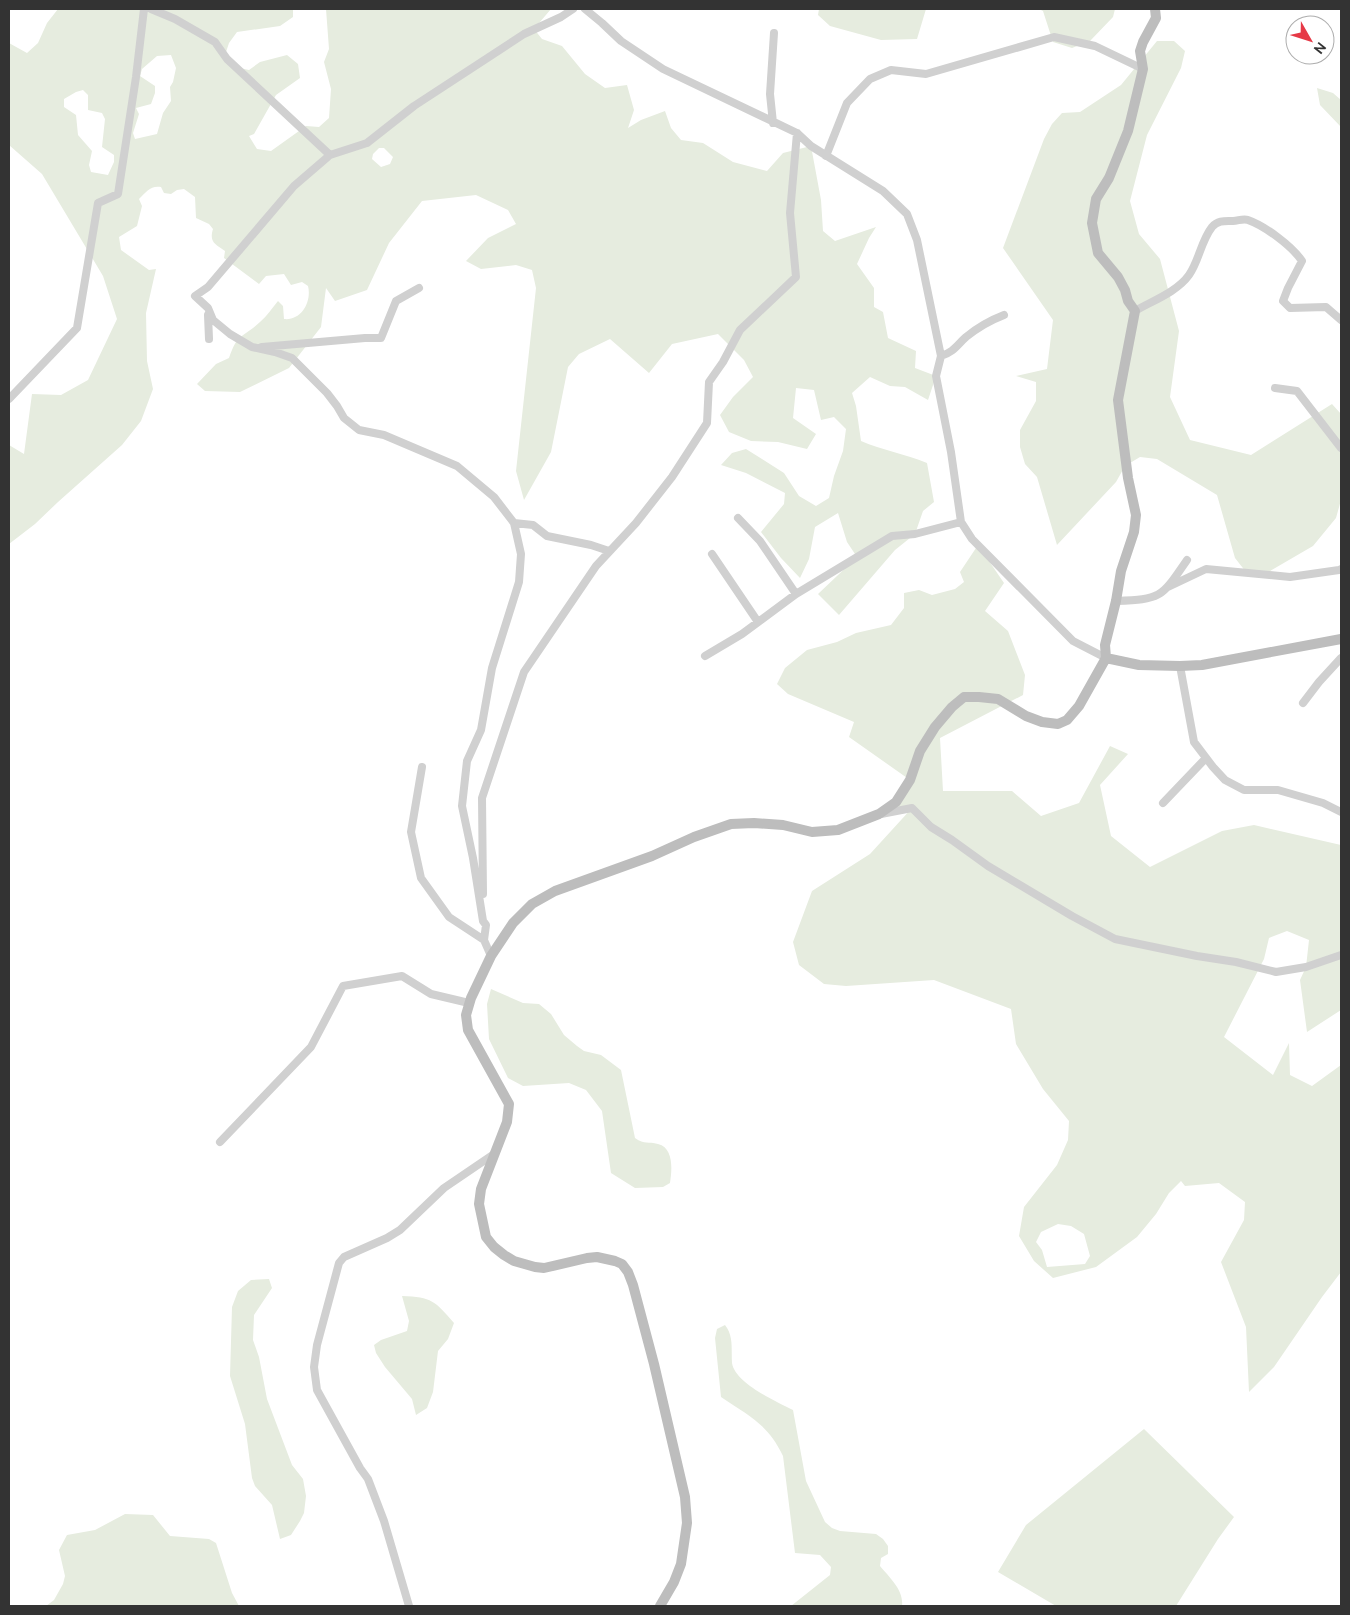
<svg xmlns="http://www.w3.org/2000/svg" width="1350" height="1615" font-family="Ubuntu,sans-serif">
<rect width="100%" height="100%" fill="#fff"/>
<path fill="#e6ecdf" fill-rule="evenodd" d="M58 9H293V17L280 26 237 32 229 43 224 58 235 67 249 70 260 62 287 55 298 64 300 78 276 95 254 134 249 136 257 149 271 151 306 126 319 127 329 118 331 89 324 62 329 49 326 9H551L534 29 542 39 562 46 585 74 605 88 627 85 634 110 628 128 641 120 665 111 671 128 681 140 703 143 733 162 767 171 783 153 811 146 821 200 823 231 835 241 876 227 869 238 857 264 874 288V307L883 312 888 338 916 351 915 368 936 376 928 400 905 387 890 386 870 377 852 393 856 406 861 441C882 450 905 454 927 463L934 502 923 511 915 534 895 550 839 615 818 594 857 557 847 542 838 513 815 527 809 559 800 578 781 558 761 532 784 504 785 493 746 473 721 465 732 453 746 449 784 473 799 496 816 506 829 498 834 476 843 451 846 429 834 417 821 420 814 390 796 388 793 418 816 434 807 449 778 442 751 441 729 432 720 415 733 397 753 377 744 360 718 334 672 344 649 373 610 339 579 354 568 367 551 452 524 500 516 471 536 288 532 270 516 265 481 269 466 261 488 238 516 224 508 210 476 195 422 201 389 243 367 290 335 301 326 288 321 327 289 368 240 392 205 391 197 384 216 364 229 358C238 332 242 339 260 322 267 316 272 308 278 301L283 306 284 319C301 321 312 302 308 286L302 282 291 285 284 274 266 276 259 284 224 258 225 251C215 244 209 242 213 229L209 224 196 218 195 197 184 189 177 190 171 194 164 193 161 187C151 185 146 192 139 199L142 206 137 226 119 237 121 250 149 270 156 269 146 313 147 361 153 389 141 421 122 445 58 502 35 524 9 544V445L24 454 32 394 61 395 88 380 117 319 103 276 42 174 9 145V43L27 53 38 43 47 23ZM171 55 176 68 173 82 170 87 171 101 163 113 157 134 135 139 133 133 139 114 136 108 151 104 155 93V86L140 76 142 69 157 56ZM83 90 88 95V110L102 113 105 119 102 147 114 155V162L108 175 91 172 89 165 92 151 78 135 76 115 64 107V99L76 92ZM379 148H384L393 157 390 164 381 167 372 159 373 154Z
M819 9H926L917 39 881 40 830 26 818 15Z
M1039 9H1115L1113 17 1090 41 1072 48 1053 42 1043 11Z
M1157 41H1174L1185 51 1181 68 1147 135 1130 201 1139 234 1160 259 1179 331 1170 397 1190 440 1251 455 1332 404 1341 414V500L1336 518 1313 546 1265 574 1246 572 1235 558 1217 495 1157 459 1140 457 1125 466 1116 482 1057 545 1037 477 1025 464 1020 447V430L1036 401V382L1016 376 1047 369 1053 320 1003 248 1044 139 1052 124 1062 113 1080 112 1121 85Z
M1317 88 1333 93 1341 100V127L1320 105Z
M978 545 1004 583 985 611 1008 631 1025 675 1023 695 940 738 943 791H1012L1041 816 1079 803 1110 746 1128 754 1100 785 1111 836 1150 867 1222 831 1254 825 1341 845V1010L1307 1032 1300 980 1306 967 1309 940 1287 931 1269 938 1264 959 1224 1037 1273 1075 1289 1043 1290 1075 1312 1086 1341 1065V1272L1322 1297 1274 1367 1249 1392 1246 1327 1221 1262 1244 1220 1245 1202 1219 1183 1185 1186 1181 1181 1169 1193 1156 1214 1137 1237 1096 1267 1053 1278 1034 1261 1019 1236 1024 1207 1057 1165 1068 1140 1069 1121 1043 1089 1016 1044 1011 1009 934 980 846 986 824 984 799 965 793 942 812 891 870 854 912 808 879 814 910 780 849 737 854 722 788 694 777 684 785 668 807 650 837 642 856 633 891 625 904 608V593L919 590 932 595 955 589 964 582 960 572ZM1058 1224 1071 1226 1084 1234 1090 1256 1085 1264 1047 1267 1042 1250 1036 1242 1041 1232Z
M491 989 523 1003 539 1004 551 1014 564 1035 577 1046 584 1051 601 1055 621 1070 635 1138C645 1145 648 1141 658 1144 674 1148 672 1170 670 1183L663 1187 635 1188 611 1173 602 1111 586 1090 569 1083 523 1086 508 1078 489 1039 487 1004Z
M269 1279 272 1288 254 1315 253 1340 259 1357 267 1399 292 1465 303 1479 306 1496 304 1513 300 1521 291 1535 280 1539 272 1505 255 1486 252 1478 245 1424 230 1376 232 1307 238 1291 251 1280Z
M402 1296C432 1297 435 1301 454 1323L448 1339 438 1351 433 1392 427 1408 416 1415 412 1399 385 1367 376 1353 374 1345 381 1340 407 1331 409 1321Z
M725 1325C734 1336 731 1350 732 1363 735 1383 775 1401 793 1410L806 1481 825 1522 832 1528 840 1531 876 1534 883 1539 888 1546V1554L881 1558 880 1566C889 1577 904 1590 902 1606H791L830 1575 831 1567 820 1555 795 1553 783 1456C768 1424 749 1416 721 1397L715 1338 717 1329Z
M1144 1429 1234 1517 1218 1539 1176 1606H1056L998 1572 1026 1525Z
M125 1514 153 1515 170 1536 209 1539 216 1543 232 1593 239 1606H46L54 1600 63 1584 65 1576 59 1550 67 1535 95 1530Z"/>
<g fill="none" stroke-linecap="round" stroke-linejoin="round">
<path stroke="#d0d0d0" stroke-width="8" d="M151 9 175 19 215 42 227 59 330 155
M585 9 602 23 621 41 663 69 797 133 811 146 883 191 907 214 917 240 941 356 936 376 951 452 961 522 972 539 1073 641 1106 658
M773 123 770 94 774 33
M826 156 847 103 870 79 891 70 926 74 1054 37 1095 46 1143 69
M1135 311C1152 301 1177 292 1189 275 1199 261 1201 241 1212 227 1218 220 1225 221 1233 221 1238 221 1243 218 1248 220 1265 226 1292 246 1302 261L1288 288 1283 301 1290 308 1326 307 1341 320
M208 315 209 339
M262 347 365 338H381L396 301 419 288
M941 356C954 352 957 345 966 337 977 328 991 320 1004 315
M1275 388 1297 391 1341 448
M9 399 77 328 98 203 118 194 136 77 144 9
M738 518 760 541 796 594
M514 523 533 525 547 536 591 545 609 551
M712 554 758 622
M1168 587 1206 569 1290 577 1339 570 1341 569
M1116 601C1162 599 1161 598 1187 560
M705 656 742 634 796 594 892 536 915 534 961 522
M1180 666 1194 742 1213 767 1225 780 1244 790H1278L1323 803 1341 812
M1303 703 1319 682 1341 658
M422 767 411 832 421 878 449 917 484 940
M1163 803 1206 758
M881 814 912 808 931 827 952 840 988 866 1072 916 1115 939 1197 956 1236 962 1276 972 1306 967 1341 955
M483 894 482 798 524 672 596 566 636 523 672 477 707 423 709 382 723 362 740 330 796 277 790 213 797 133
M491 956 484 940 486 925 483 921 473 858 462 806 467 761 481 730 492 668 519 582 521 554 514 523 494 497 457 466 384 435 359 430 344 418 337 406 327 393 292 358 275 352 252 347 230 334 213 320 208 308 195 296 208 287 294 186 330 155 367 143 414 106 524 34 561 17 573 9
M220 1142 311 1047 343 986 402 976 431 994 469 1003
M409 1606 384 1521 368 1479 360 1468 317 1390 314 1367 317 1345 339 1263 344 1257 387 1238 400 1230 444 1188 494 1154"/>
<path stroke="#bdbdbd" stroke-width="10" d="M1106 658 1139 665 1180 666 1202 665 1341 639
M660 1606 674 1582 681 1564 687 1523 685 1497 654 1364 633 1285 628 1272 622 1264 615 1261 597 1257 587 1258 544 1268 535 1267 514 1261 504 1255 494 1247 486 1237 479 1204 481 1189 507 1122 509 1104 468 1030 466 1015 471 998 491 956 513 923 532 904 555 891 652 856 694 837 731 824 754 823 783 825 812 832 838 830 879 814 896 802 910 780 920 751 935 727 952 707 964 697H979L998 699 1026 716 1042 722 1058 724 1067 720 1079 706 1106 658 1105 645 1116 601 1121 571 1134 532 1136 515 1128 478 1118 400 1135 311 1128 301 1125 290 1118 277 1098 253 1092 223 1096 199 1109 178 1128 131 1143 69 1140 51 1143 42 1156 18 1155 9"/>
</g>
<rect width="1350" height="1615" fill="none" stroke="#333333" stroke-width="20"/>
<g transform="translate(1310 40) rotate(129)"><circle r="24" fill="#ffffff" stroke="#adadad"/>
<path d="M0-4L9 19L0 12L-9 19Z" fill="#e63946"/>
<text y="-8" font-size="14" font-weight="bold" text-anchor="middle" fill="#333333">N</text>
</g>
</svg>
